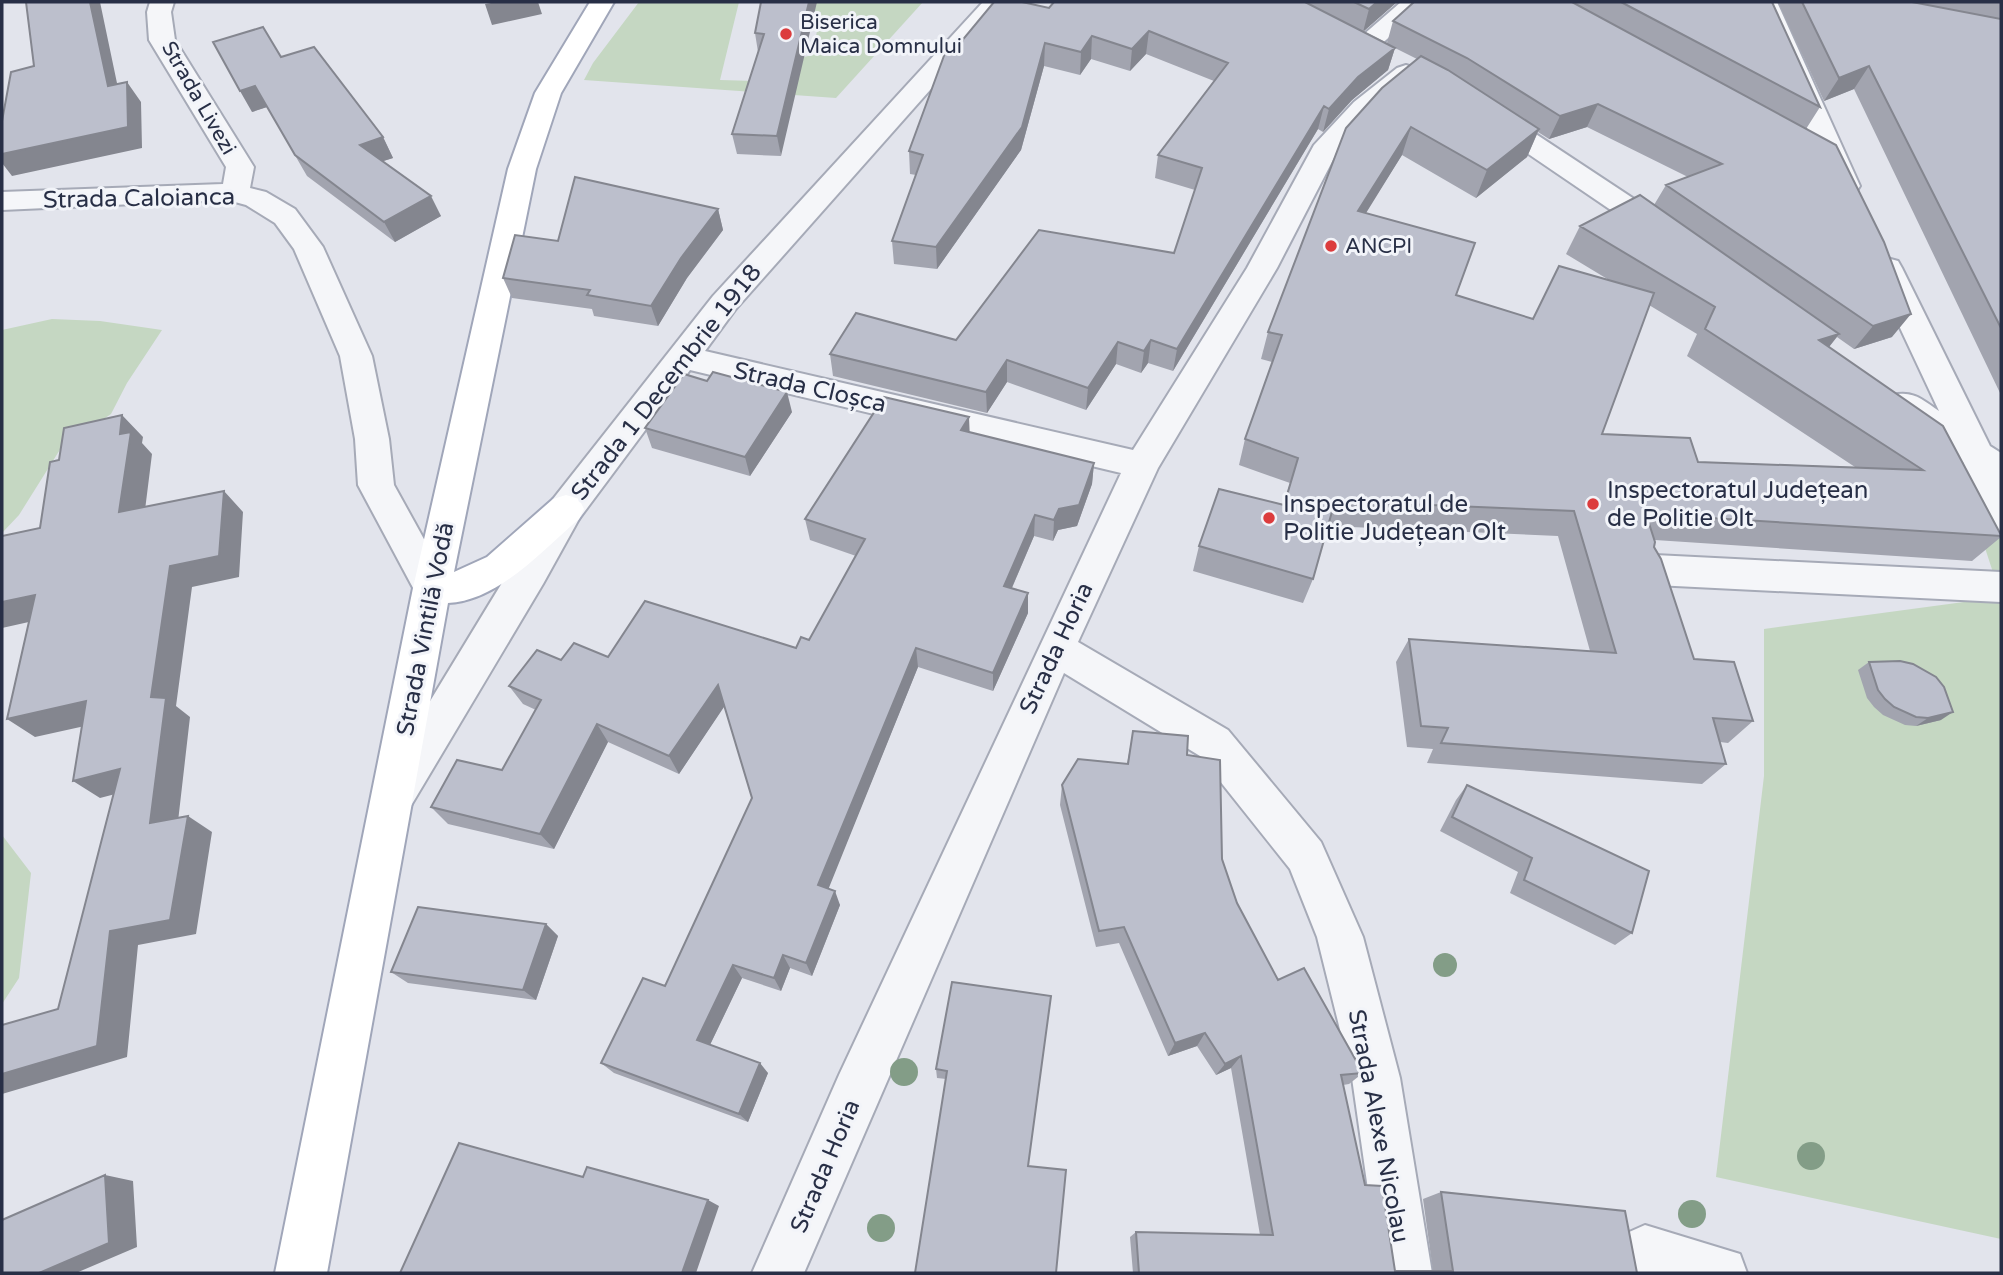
<svg xmlns="http://www.w3.org/2000/svg" width="2003" height="1275" font-family="'Varela Round',sans-serif">
<rect width="100%" height="100%" fill="#e2e4ec"/>
<path fill="#c5d7c2" d="M639 2H739L720 80 792 82 800 58 812 55 821 12 792 10 791 2H923L836 98 584 80 593 63Z
M52 319 100 321 162 330 127 383 111 414 61 448 19 515 2 533V330Z
M1959 468 2001 504V1239L1716 1177 1764 776V629L2001 597Z
M2 835 31 873 19 978 2 1004Z"/>
<g fill="none" stroke-linecap="round" stroke-linejoin="round">
<defs>
<path id="minor" d="M150 2H174L171 12 175 40 254 167 250 188 266 192 295 209 323 247 372 356 389 439 394 485 451 588 445 599 432 603 419 599 358 485 355 439 340 356 294 249 275 223 246 205 235 202 201 201 2 210V192L223 184 226 167 149 40 147 12Z
M983 2H1008L735 310 705 351 1133 450 1247 268 1314 145 1354 102 1397 68 1406 65 1415 68 1419 73 1372 114 1336 154 1277 268 1158 468 1078 642 1228 730 1321 842 1363 937 1400 1078 1432 1273H1380L1352 1078 1317 937 1290 869 1200 756 1064 673 804 1273H752L839 1075 1121 473 690 370 579 519 543 584 409 809 394 814 379 809 373 795 553 499 713 296Z
M1401 2H1427L1373 52 1364 55 1355 52 1351 47 1355 42Z
M1753 2H1777L1860 186 1856 192 1846 195 1836 192 1832 186Z
M1489 107 1498 109 1675 226 1680 233 1675 240 1665 242 1655 240 1480 121 1476 115 1480 109Z
M1887 258 1898 261 1902 268 1990 446 2001 453V532L1988 528 1963 462 1893 413 1888 404 1893 395C1913 390 1923 400 1939 411L1872 268 1876 261Z
M1655 555 2001 572V602L1655 585 1642 581 1637 570 1642 559Z
M1645 1225 1740 1254 1747 1273H1622L1619 1251 1627 1233Z"/>
<path id="major" d="M590 2H614L561 93 536 169 454 572 487 557 553 499 566 495 579 499 584 509 579 519C543 550 498 601 448 603L327 1273H275L413 588 508 169 535 93Z"/>
</defs>
<use href="#minor" stroke="#a6aab7" stroke-width="4"/>
<use href="#major" stroke="#a0a6b9" stroke-width="4"/>
<use href="#minor" fill="#f5f6f9" fill-rule="evenodd"/>
<use href="#major" fill="#fff" fill-rule="evenodd"/>
</g>
<g fill="#839d87">
<circle cx="1445" cy="965" r="12"/>
<circle cx="904" cy="1072" r="14"/>
<circle cx="1811" cy="1156" r="14"/>
<circle cx="1692" cy="1214" r="14"/>
<circle cx="881" cy="1228" r="14"/>
</g>
<path fill="#a2a4af" fill-rule="evenodd" d="M761 2 781 156 737 154 732 134 758 52 755 33Z
M1054 2H1397L1363 31 1387 43 1393 21 1414 2H1772L1820 107 1806 129 1892 337 1854 349 1837 337 1829 347 2001 537 1972 561 1655 540 1654 547 1694 659 1753 721 1728 743 1720 742 1726 764 1702 784 1427 763 1433 749 1407 747 1396 662 1409 639 1590 651 1558 536 1328 526 1313 579 1303 603 1193 571 1199 546 1283 505 1290 483 1239 465 1245 439 1272 362 1261 359 1268 332 1417 59 1395 48 1388 70 1352 100 1323 132 1318 129 1173 371 1148 363 1141 373 1116 364 1086 410 1007 382 987 413 833 376 830 354 956 340 1174 253 1195 190 1155 178 1158 155 1214 81 1146 54 1130 71 1091 59 1080 75 1044 66 1021 150 937 269 894 264 892 241 916 175 910 174 909 151 951 54 1049 8ZM1587 127 1688 177 1666 185 1654 205 1580 226 1566 254 1609 280 1559 266 1533 319 1456 295 1365 213 1402 155 1476 198 1527 157 1538 132 1549 139ZM1649 305 1697 334 1687 356 1855 467 1698 462 1602 434Z
M1778 2H2001V395L1854 89 1824 101Z
M281 57 383 137 393 158 383 161 441 216 395 242 307 176 267 107 252 112Z
M718 209 723 230 687 278 658 326 594 316 592 309 512 298 503 278Z
M792 412 750 476 652 448 645 428Z
M970 433 1094 463 1092 484 1077 526 1058 530 1053 541 1034 536 1012 588 1028 613 993 691 918 667 828 888 840 905 812 976 790 968 781 991 742 978 710 1045 768 1073 748 1122 614 1073 601 1063 665 986 752 798 724 706 679 774 608 742 554 849 448 824 431 807 502 770 536 710 523 704 509 686 561 660 796 648 809 640 856 556 810 540 805 519Z
M1869 662 1941 720 1916 726 1905 725 1883 715 1874 707 1867 698 1858 670Z
M1133 731 1187 755 1237 903 1278 980 1363 1073 1349 1084 1343 1085 1365 1185 1395 1271H1433L1423 1199 1441 1192 1637 1273H1133L1130 1237 1136 1232 1260 1235 1231 1068 1216 1075 1197 1046 1168 1056 1119 943 1096 947 1060 805 1062 785 1127 764Z
M1467 785 1632 933 1615 945 1510 893 1518 872 1440 831 1456 800Z
M546 924 558 936 536 1000 408 983 391 972Z
M952 982 1028 1166 946 1079 937 1078 936 1069Z"/>
<path fill="#84868f" d="M90 2H100L122 107 108 86Z
M497 2H538L542 14 492 25 485 4Z
M809 2H817L781 156 777 136Z
M1377 2H1397L1363 32 1369 9Z
M1149 31 1146 54 1130 71 1132 49Z
M1092 36 1091 59 1080 75 1081 52Z
M1045 43 1044 66 1021 150 937 269 936 247Z
M1395 48 1388 70 1352 100 1323 132 1329 109 1358 77Z
M1869 66 1854 89 1824 101 1839 78Z
M127 82 141 102 142 148 12 176 2 163V154Z
M255 86 267 107 252 112 240 91Z
M1598 104 1587 127 1549 139 1560 116Z
M1324 106 1318 129 1173 371 1177 349Z
M1411 127 1402 155 1350 239 1358 211Z
M1539 129 1527 157 1476 198 1487 170Z
M383 137 393 158 371 165 360 145Z
M431 196 441 216 395 242 384 222Z
M718 209 723 230 687 278 658 326 651 306 681 258Z
M1911 314 1892 337 1854 349 1873 326Z
M1839 334 1818 361 1819 340Z
M1151 340 1148 363 1141 373 1144 351Z
M1118 342 1116 364 1086 410 1088 388Z
M1007 360V382L987 413 986 392Z
M787 392 792 412 750 476 745 457Z
M122 415 143 437 142 443 152 454 142 534 119 512 120 434Z
M969 417 970 440 961 430Z
M1094 463 1092 484 1077 526 1058 530 1053 541 1054 520 1059 509Z
M224 491 243 512 239 577 192 587 176 706 190 717 176 839 150 823 151 697 170 566Z
M1035 515 1034 536 1004 606V586Z
M1028 593V613L993 691V673Z
M35 595 60 615 2 628V602Z
M916 648 918 667 824 900 818 885Z
M718 685 726 704 679 774 669 756Z
M86 701 112 720 35 737 7 719Z
M1953 712 1941 720 1916 726 1928 718Z
M597 724 608 742 554 849 540 834Z
M120 769 146 786 100 798 73 781Z
M188 816 212 832 196 934 138 945 127 1057 2 1094V1074L97 1046 110 931Z
M835 891 840 905 812 976 806 963Z
M546 924 558 936 536 1000 523 990Z
M783 955 790 968 781 991 774 978Z
M733 965 742 978 707 1051 697 1040Z
M1205 1033 1197 1046 1168 1056 1175 1043Z
M1241 1056 1231 1068 1216 1075 1225 1064Z
M760 1063 768 1073 748 1122 739 1114Z
M105 1175 133 1181 137 1247 76 1273H39Z
M708 1200 719 1206 696 1273H682Z"/>
<path fill="#bcbfcc" stroke="#84868f" stroke-width="2" d="M26 2H90L108 86 127 82 128 127 2 154V121L11 72 34 66Z
M761 2H809L777 136 732 134 764 34 755 33Z
M994 2H1022L1049 8 1054 2H1305L1395 48 1358 77 1329 109 1324 106 1177 349 1151 340 1144 351 1118 342 1088 388 1007 360 986 392 830 354 856 313 956 340 1039 230 1174 253 1202 168 1158 155 1228 63 1149 31 1132 49 1092 36 1081 52 1045 43 1022 127 936 247 892 241 923 155 909 151 945 53 951 54Z
M1354 2H1377L1369 9Z
M1414 2H1572L1836 145 1884 242 1911 314 1873 326 1666 185 1722 164 1598 104 1560 116 1467 58 1393 21Z
M1621 2H1772L1820 107Z
M1802 2H1912L2001 19V328L1869 66 1839 78Z
M263 27 281 57 314 47 383 137 360 145 431 196 384 222 295 155 255 86 240 91 213 42Z
M1421 56 1448 70 1539 129 1487 170 1411 127 1358 211 1475 243 1456 295 1533 319 1559 266 1654 293 1602 434 1690 438 1698 462 1923 470 1705 329 1715 307 1580 226 1640 195 1839 334 1819 340 1943 426 2001 535V536L1646 514 1655 542 1654 547 1661 559 1694 659 1734 662 1753 721 1713 718 1726 764 1441 743 1448 728 1421 726 1409 639 1616 653 1574 511 1335 501 1313 579 1199 546 1219 489 1284 505 1298 458 1245 439 1282 335 1268 332 1346 128 1382 88Z
M575 177 718 209 681 258 651 306 587 295 590 290 503 278 515 235 558 241Z
M713 372 787 392 745 457 645 428 684 374 707 381Z
M884 397 969 417 961 430 1094 463 1079 505 1059 509 1054 520 1035 515 1004 586 1028 593 993 673 916 648 818 885 835 891 806 963 783 955 774 978 733 965 697 1040 760 1063 739 1114 601 1063 643 978 665 986 752 798 718 685 669 756 597 724 540 834 431 807 457 760 502 770 541 700 509 686 537 650 561 660 574 643 608 657 645 601 796 648 801 637 809 640 865 539 805 519Z
M122 415 120 434 131 432 119 512 224 491 219 556 170 566 151 697 166 698 150 823 188 816 170 920 110 931 97 1046 2 1074V1025L58 1009 120 769 73 781 86 701 7 719 35 595 2 602V536L40 528 50 462 59 460 64 428Z
M1900 661 1913 664 1936 677 1944 687 1953 712 1928 718 1916 717 1894 707 1885 699 1878 690 1869 662Z
M1133 731 1188 736 1187 755 1220 760 1222 859 1237 903 1278 980 1304 968 1363 1073 1341 1075 1365 1185 1382 1186 1395 1271H1453L1441 1192 1625 1211 1637 1273H1139L1136 1232 1273 1235 1241 1056 1225 1064 1205 1033 1175 1043 1124 927 1099 931 1062 785 1078 759 1128 764Z
M1467 785 1649 871 1632 933 1524 880 1532 858 1452 817Z
M418 907 546 924 523 990 391 972Z
M952 982 1051 996 1028 1166 1066 1170 1056 1273H915L947 1071 936 1069Z
M459 1143 583 1177 587 1167 708 1200 682 1273H400Z
M105 1175 109 1243 39 1273H2V1220Z"/>
<g fill="#dc3c3d" stroke="#f2f4f9" stroke-width="2.5">
<circle cx="786" cy="34" r="7"/>
<circle cx="1331" cy="246" r="7"/>
<circle cx="1593" cy="504" r="7"/>
<circle cx="1269" cy="518" r="7"/>
</g>
<g text-anchor="middle" stroke-width="6" stroke-linejoin="round" paint-order="stroke">
<g font-size="21" fill="#282f46" stroke="#f2f4f9" text-anchor="start">
<text x="800" y="29">Biserica<tspan x="800" dy="24">Maica Domnului</tspan></text>
<text x="1345" y="253">ANCPI</text>
</g>
<g font-size="21" fill="#282f46" stroke="#f2f4f9">
<text transform="translate(199 98) rotate(60)" y="7">Strada Livezi</text>
</g>
<g font-size="24" fill="#282f46" stroke="#f2f4f9">
<text transform="translate(139 198) rotate(-1)" y="8">Strada Caloianca</text>
<text transform="translate(666 382) rotate(-52)" y="8">Strada 1 Decembrie 1918</text>
<text transform="translate(810 387) rotate(13)" y="8">Strada Cloșca</text>
<text transform="translate(425 629) rotate(-79)" y="8">Strada Vintilă Vodă</text>
<text transform="translate(1056 648) rotate(-65)" y="8">Strada Horia</text>
<text transform="translate(1379 1126) rotate(79)" y="8">Strada Alexe Nicolau</text>
<text transform="translate(825 1166) rotate(-67)" y="8">Strada Horia</text>
</g>
<g font-size="24" fill="#282f46" stroke="#f2f4f9" text-anchor="start">
<text x="1607" y="498">Inspectoratul Județean<tspan x="1607" dy="28">de Politie Olt</tspan></text>
<text x="1283" y="512">Inspectoratul de<tspan x="1283" dy="28">Politie Județean Olt</tspan></text>
</g>
</g>
<rect width="2003" height="1275" fill="none" stroke="#282f46" stroke-width="7"/>
</svg>
